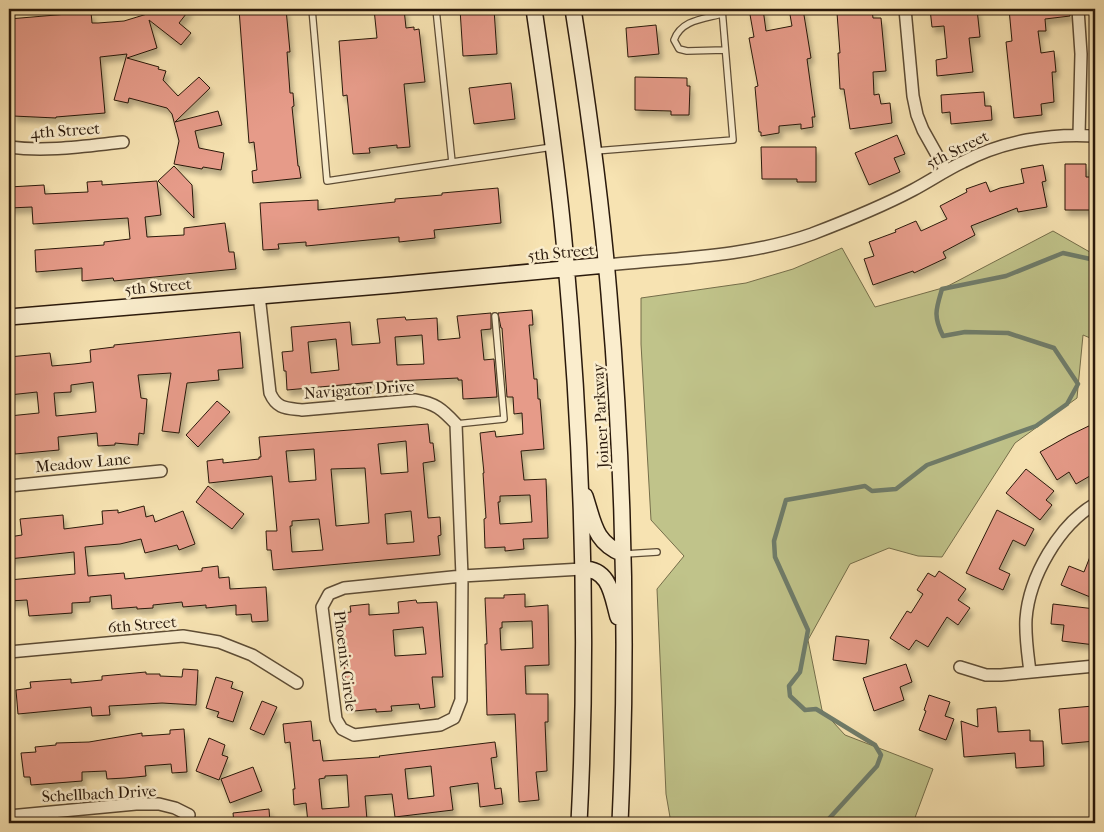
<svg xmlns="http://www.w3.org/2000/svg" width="1104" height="832" font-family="'IM FELL French Canon',serif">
<defs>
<filter id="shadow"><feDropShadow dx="3" dy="5.5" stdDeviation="2.5" flood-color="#0004"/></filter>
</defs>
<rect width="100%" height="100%" fill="#f7e3b2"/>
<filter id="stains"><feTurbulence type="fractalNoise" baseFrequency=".004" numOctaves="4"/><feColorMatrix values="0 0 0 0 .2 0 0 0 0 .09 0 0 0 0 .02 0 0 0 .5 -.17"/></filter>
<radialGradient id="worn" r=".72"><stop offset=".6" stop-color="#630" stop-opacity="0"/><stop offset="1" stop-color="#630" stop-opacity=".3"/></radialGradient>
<path fill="#c0c38a" stroke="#756e4a" d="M1053 231 1095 255V340L1083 335 1077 398 1015 443 942 557 918 556 889 548 850 564 808 640 822 710 845 735 933 769 913 823H671L666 794 657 589 684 556 651 520 641 344V298L746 283 793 269 842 248 875 307 946 287Z"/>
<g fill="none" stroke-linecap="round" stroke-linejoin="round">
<path stroke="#6f7c6a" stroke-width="4.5" d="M825 823 877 766 881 755 875 745 816 709 805 710 790 696 789 686 800 672 808 630 775 557 774 541 786 500 865 486 872 491 896 489 927 465 1036 426 1067 404 1078 384 1054 348 1008 333 965 332 943 336C933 316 936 309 942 289L1006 276 1063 253 1095 260"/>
</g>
<path fill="#e69b89" stroke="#2a190b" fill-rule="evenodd" filter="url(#shadow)" d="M151 9H190L179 23 191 33 181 45 149 20 157 48 127 58 159 67 158 69 166 71 163 80 178 96 199 77 210 88 175 122 218 111 222 125 195 131 199 148 224 153 221 170 203 167 202 169 174 164 179 141 172 114 167 108 129 98 128 103 114 100 127 54 100 57 105 113 56 117V118L13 116 14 105H9L13 58H9V19L91 12 92 23H98L124 21 147 14Z
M239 9H286L290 52H287L290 93H293L294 106 292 107 298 166H299L301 178 253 183 252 171 257 170 254 142 249 143Z
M374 9H404L406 28 414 27V30L419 29 425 82 404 84 410 147 397 148V145L369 148 370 153 353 154 347 95 343 96 339 41 377 38Z
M460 9H494L497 54 463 56Z
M749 9H763L766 31 792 26 789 9H803L811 58 807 59 815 117H812L813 127 801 129V124L779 126V133L761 136V132H759L755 87 758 86 749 38 754 37Z
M930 9H977L980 37 969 38 973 72 937 76 936 60 947 58 944 26 932 27Z
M1009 9H1069L1070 16 1045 19 1046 31H1038L1041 53 1054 51 1056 72H1052L1054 102 1041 104 1042 115 1014 118 1006 42 1012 41Z
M872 10 873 18H881L886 71 873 72 874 95 879 94 881 104 890 103 892 123 850 129 844 89H840L838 53H840L837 13Z
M656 25 659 54 628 57 626 28Z
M635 77 687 78V86H690L689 115H671V111L635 110Z
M511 83 515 119 474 124 469 88Z
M984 92 985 106H991L992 120 951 124 950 112 942 113 941 95Z
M897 135 905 154 894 158 900 172 869 185 855 153Z
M761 147H816V182H797V179H762Z
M1065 164H1086V177H1095V210H1065Z
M1043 165 1046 181 1042 182 1047 207 1018 212 1017 208 971 226 975 235 943 252 946 258 914 273 913 271 873 285 864 259 874 256 869 242 896 232 895 230 916 221 921 231 947 219 940 206 967 192 966 189 986 182 990 192 1000 188 1024 183 1021 169Z
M174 166 192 185 194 218 158 181Z
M102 181V185L157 181 161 215 145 217 147 237 184 235V228L225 223 229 252H234L236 269 114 281 113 278 82 281V268L36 272 35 250 104 245V242L130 239 128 218 33 224 32 207 9 208V187L44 185 45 194 88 192 87 182Z
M498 188 501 223 434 230 435 238 399 242V237L306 246V242L278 244 279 249 263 250 260 203 318 200V210L395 202V199L442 195V193Z
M532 310 533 325H529L534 379H537L538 399H540L544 449 521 451 524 480 546 479 548 538 523 539 524 549 505 551V547L485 548 484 519 486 518 483 473H484L480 433 495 431 496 437 523 434 522 413 514 414 513 397H507L502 328H501L498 313ZM530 495 532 522 500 524 498 502H500V496Z
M491 313V329L481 330 484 360 494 359 497 397 463 399 462 380H458V378L374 382 287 390 286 371H284L282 352 293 351 291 327 350 322 352 345 380 343 377 319 405 317 406 320 437 318 438 340 460 338 457 316ZM422 335 424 364 397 365 395 337ZM336 339 339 370 311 373 308 342Z
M240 332 243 368 218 370 219 380 187 383 179 433 162 431 171 373 138 375 141 398 147 399 144 434 139 433 138 445 115 443V445L98 446 97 433 58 437 59 450 15 454 13 438H9V416L39 413 37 392 9 395V357L50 353 52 366 74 364 91 362 90 350 114 347V345ZM93 382 96 412 56 416 54 393 71 392V385Z
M217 401 230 412 198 447 186 435Z
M1095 423V473L1076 484 1069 472 1057 480 1040 452 1068 436Z
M428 424 430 443H433L435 461 423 463 428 518 440 517 441 535 438 536 440 555 273 570 271 550H267L266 531H277L272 476 209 483 207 461 223 459V463L259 459V457H261L259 437ZM406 441 408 472 381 474 378 444ZM314 449 316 480 289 482 286 451ZM365 468 369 523 336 526 331 469ZM411 511 414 542 387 544 385 514ZM319 519 323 550 292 552 290 526H292V521Z
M1026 469 1054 491 1046 500 1052 505 1040 520 1006 493Z
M208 486 244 514 232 529 196 502Z
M144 506 146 517 153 515 155 522 183 511 195 544 179 550 177 545 145 553 141 539 120 544 85 547 88 576 124 573 125 579 202 571V568L218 566 219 578 229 577 230 589 266 587 268 621 252 622 251 614 236 615V605L206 608V605L183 607 182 602 153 605V608L137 609V607L112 609 111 595 90 597V602L72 603V613L29 616 27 600 9 601V580L75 574 74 552 9 559V537L22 535 20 519 63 515 64 529 103 524 102 511 118 510V513Z
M997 510 1034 529 1025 546 1013 540 999 569 1010 574 1003 590 966 573Z
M1095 544V599L1061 585 1069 566 1084 572Z
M939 571 966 589 958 600 970 608 958 625 947 617 928 647 916 640 909 650 890 638 907 611 911 613 923 594 917 590 928 573 935 577Z
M525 594V607L548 605 549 665 525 666 526 694H548V722H545L547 771 536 772 539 800 519 802 515 714 487 715 485 644H487L485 598H504V595ZM532 621 533 648 501 650 500 628H502V622Z
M416 600 417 603 437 602 443 677H432L435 707 420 709 419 704 391 706 392 711 376 712V709L354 711 353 706 346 707 345 694 347 693 340 630 343 629 342 613 351 612 350 606 369 604V615L399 613 398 602ZM423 627 426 654 395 656 393 630Z
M1053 604 1095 609V645L1062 641 1064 625 1051 624Z
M836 636 869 640 866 664 833 660Z
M906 664 912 682 900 687 904 700 874 711 863 678Z
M183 669 198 670 196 705 162 703 109 706 110 715 92 716 91 707 18 714 16 690 31 688 30 682 71 679V683L102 680V676L146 672V674H160V676L182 677Z
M216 677 233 682 231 688 243 692 233 722 217 717 219 712 206 708Z
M929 695 950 702 945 716 954 719 946 740 919 730 926 711 924 710Z
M262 701 277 707 264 735 250 729Z
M1093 706 1095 741 1062 744 1059 709Z
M996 707 998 732 1030 730V741H1043L1044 766 1016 768 1015 753 964 757 961 721 978 727 977 709Z
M311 721 313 741 320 740 323 761 380 757 379 756 495 742 497 757 491 758 495 789 501 788 503 804 480 807 478 783 450 787 453 810 395 817 392 794 365 796 367 820 337 823H308L306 803 294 805 293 789H295L290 742 285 743 283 724ZM431 766 434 796 408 799 405 769ZM347 775 349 807 322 809 319 779 325 778V776Z
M184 729 187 772 172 773 171 764 145 766 146 776 125 778 107 779 106 771 82 772V781L31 785 30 777H24L21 753 36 752 35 747 56 745V743L89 742 142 733V736L170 734V730Z
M209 738 225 745 222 755 228 757 219 780 196 771Z
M253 767 262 791 230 803 221 779Z
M269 809 270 823H234L233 813Z"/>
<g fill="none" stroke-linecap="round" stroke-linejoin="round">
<defs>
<path id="lane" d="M312 9 327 181 552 147
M436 9 452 162
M722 14C703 19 681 20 674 40L679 49 687 51 725 50
M595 151 733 140 722 9
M456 424 504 419 495 316
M625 554 657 552"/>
<path id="street" d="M905 9 913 96 917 115 923 130 946 171
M1078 9 1081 54 1079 135
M9 147C47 152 85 146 123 142
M606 265C675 258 747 257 812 234 846 221 881 207 913 190 930 181 946 170 963 162 1003 141 1050 133 1095 136
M259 295 270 393C277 409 286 408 302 410L415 400C435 403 442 409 456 424L462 576 461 700 454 718 440 725 354 735 342 729 336 719 322 607 329 594 344 588 462 576 582 569
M9 486 161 471
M9 652 183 636 219 642 252 655 297 683
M960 667 986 675H1001L1095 666
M1030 672C1028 655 1025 637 1026 619 1029 577 1059 525 1095 504
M9 816 136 804H159L175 808 189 815"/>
<path id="secondary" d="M534 9C545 86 557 163 564 241 582 434 589 630 579 823
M573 9C588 104 601 198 609 294 624 470 628 647 620 823
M9 317 392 285 606 265
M585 496C594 523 594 542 623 554
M582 569C610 568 612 596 618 617"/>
</defs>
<use href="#lane" stroke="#5d4c35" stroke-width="8"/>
<use href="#street" stroke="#5d4c35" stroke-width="14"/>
<use href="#secondary" stroke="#2a190b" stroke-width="18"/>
<use href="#lane" stroke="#faedcd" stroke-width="5.5"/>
<use href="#street" stroke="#faedcd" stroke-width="11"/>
<use href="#secondary" stroke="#faedcd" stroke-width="15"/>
</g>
<g text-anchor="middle" stroke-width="5" stroke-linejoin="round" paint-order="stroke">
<g font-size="16" fill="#2a190b" stroke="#faedcd">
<text transform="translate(65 130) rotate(-4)" y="6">4th Street</text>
<text transform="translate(957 149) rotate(-26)" y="6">5th Street</text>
<text transform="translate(561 252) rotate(-5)" y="6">5th Street</text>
<text transform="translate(158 286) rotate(-5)" y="6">5th Street</text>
<text transform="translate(359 389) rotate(-4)" y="6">Navigator Drive</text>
<text transform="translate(600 416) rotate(-93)" y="6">Joiner Parkway</text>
<text transform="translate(83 462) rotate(-5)" y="6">Meadow Lane</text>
<text transform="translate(142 624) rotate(-5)" y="6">6th Street</text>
<text transform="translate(346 661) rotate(83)" y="6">Phoenix Circle</text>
<text transform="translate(99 793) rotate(-3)" y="6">Schellbach Drive</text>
</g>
</g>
<rect width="1104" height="832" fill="none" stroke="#f7e3b2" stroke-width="30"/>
<rect x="10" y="10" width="1084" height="812" fill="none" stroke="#2a190b" stroke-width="2.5"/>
<rect x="15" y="15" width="1074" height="802" fill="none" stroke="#2a190b"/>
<rect width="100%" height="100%" filter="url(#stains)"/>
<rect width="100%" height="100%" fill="url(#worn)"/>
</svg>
